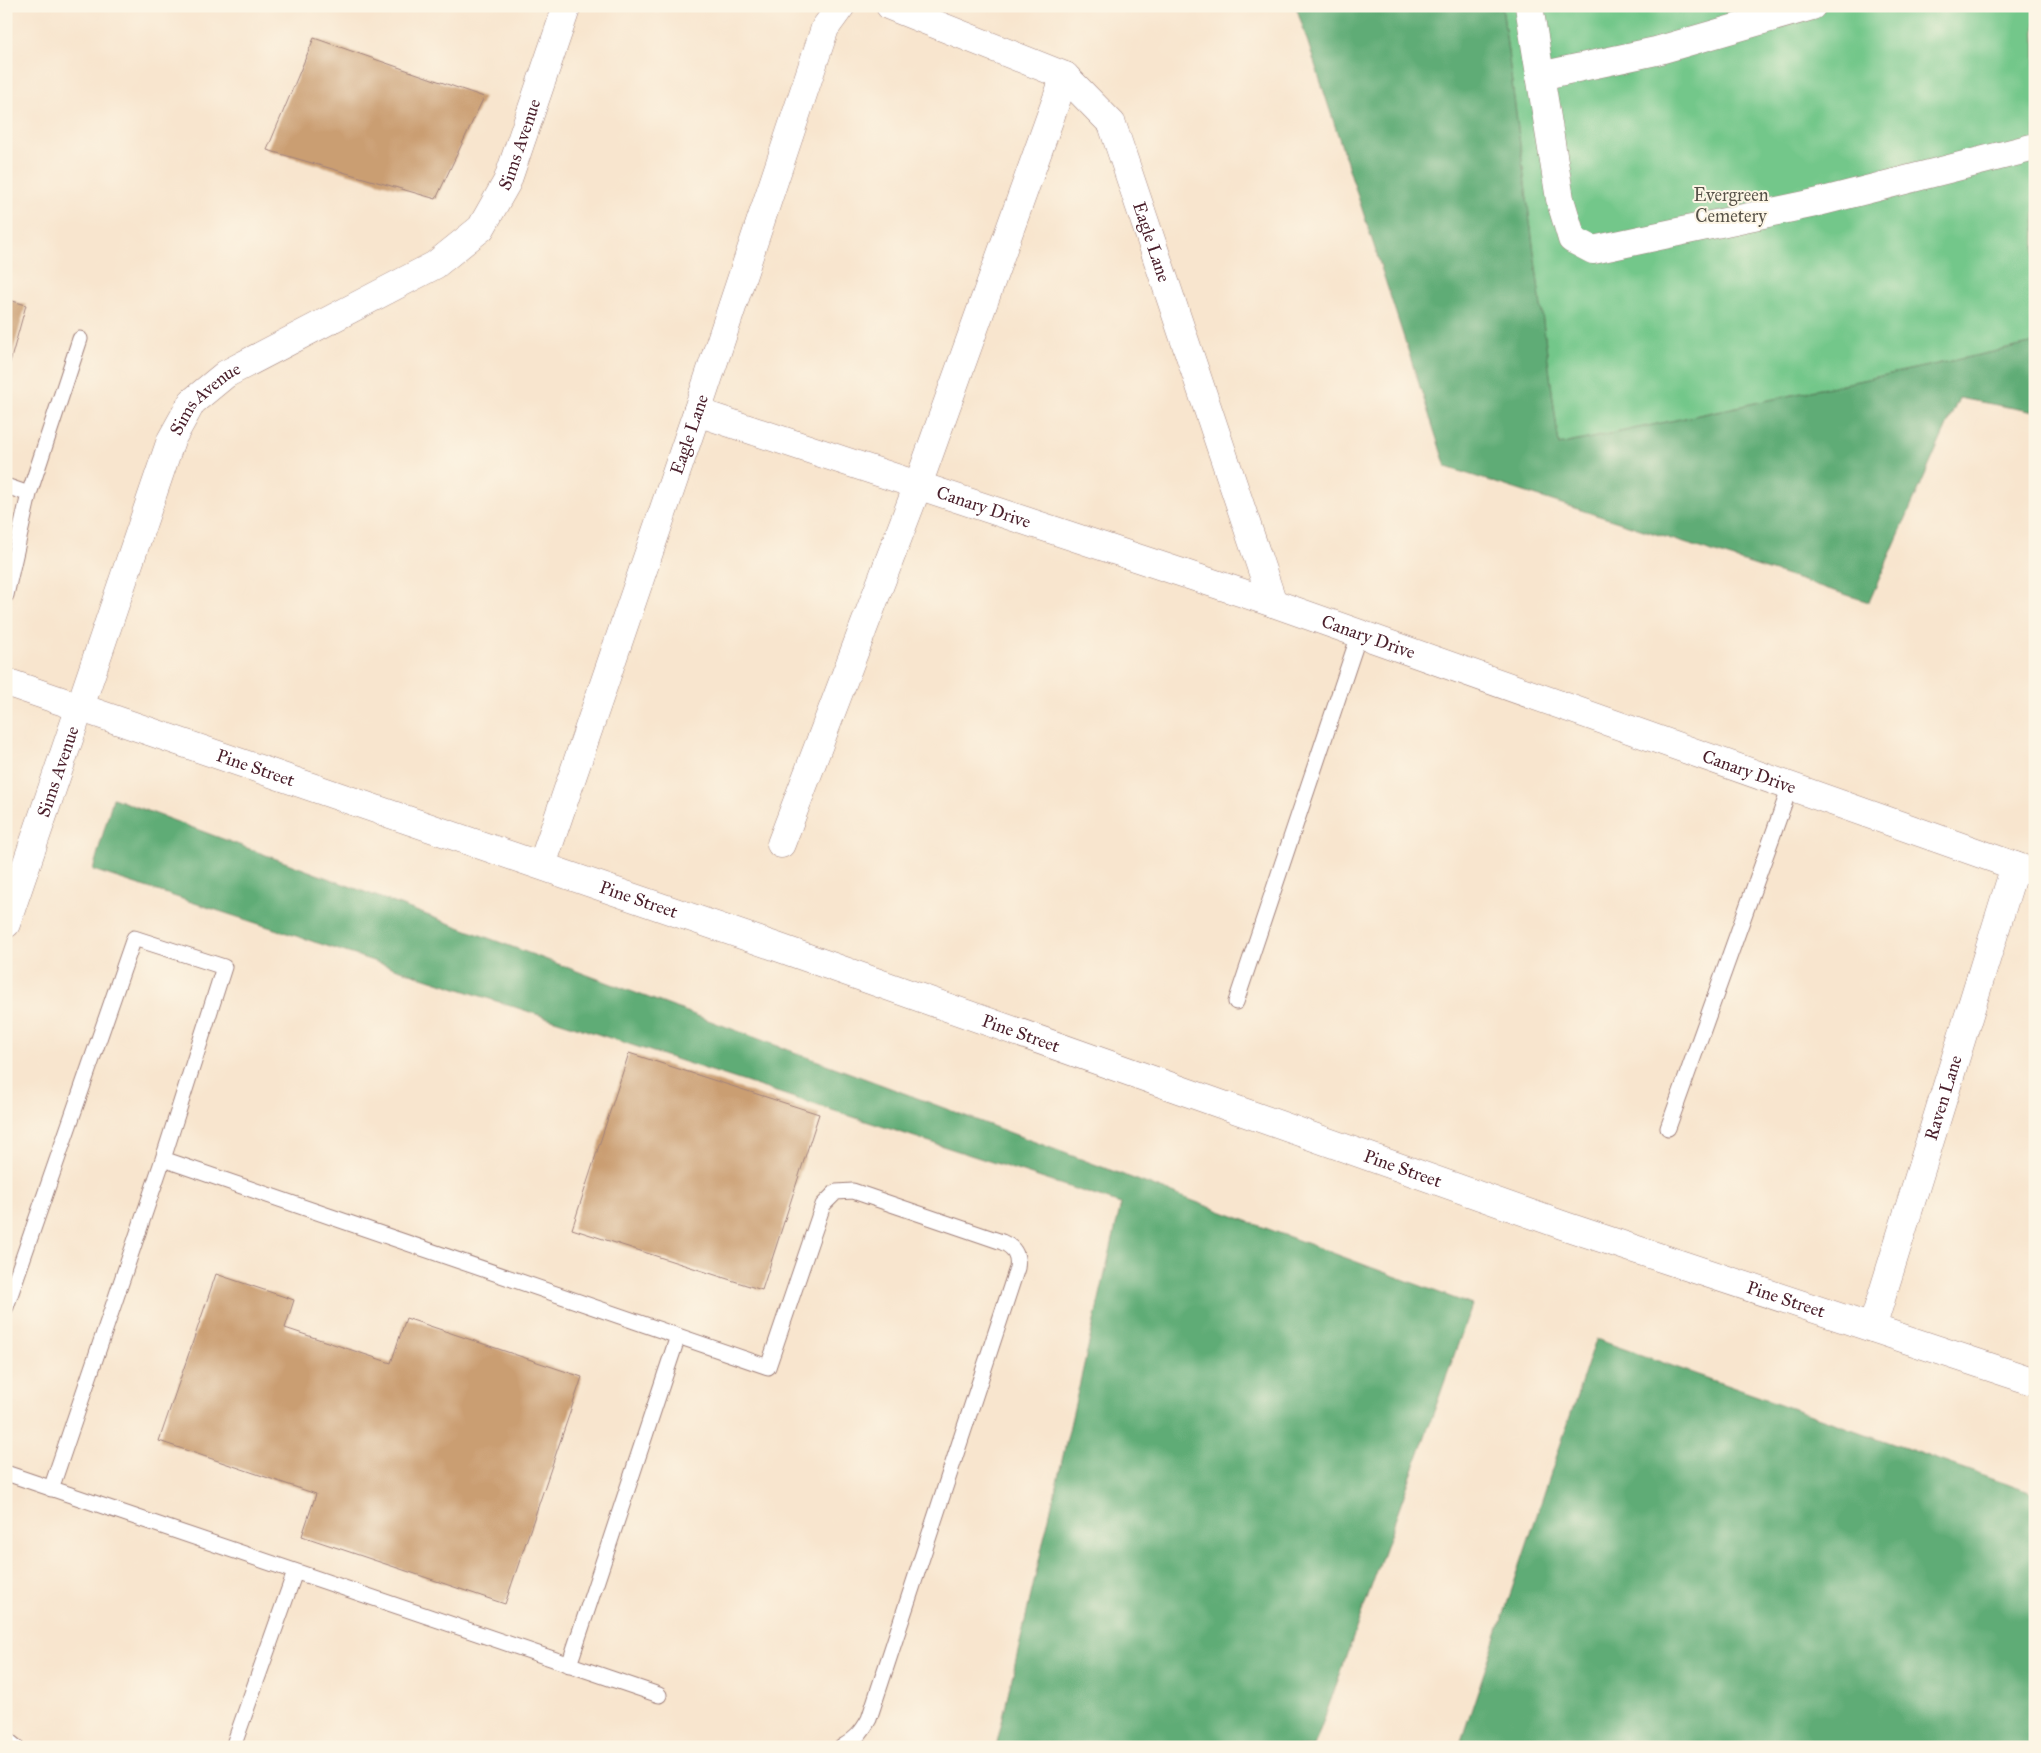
<svg xmlns="http://www.w3.org/2000/svg" width="2041" height="1753" font-family="'IM FELL Great Primer',serif">
<rect width="100%" height="100%" fill="#fcf5e5"/>
<filter id="ink" filterUnits="userSpaceOnUse"><feTurbulence type="fractalNoise" baseFrequency=".02" numOctaves="2"/><feDisplacementMap in="SourceGraphic" scale="10" xChannelSelector="R" yChannelSelector="G"/><feConvolveMatrix kernelMatrix="1 2 1 2 8 2 1 2 1" color-interpolation-filters="sRGB"/></filter>
<filter id="wash" filterUnits="userSpaceOnUse"><feTurbulence type="fractalNoise" baseFrequency=".0096" numOctaves="4" result="noise"/><feDisplacementMap in="SourceGraphic" scale="20" xChannelSelector="R" yChannelSelector="G"/><feGaussianBlur stdDeviation="1.12" result="paint"/><feColorMatrix in="noise" values="0 0 0 0 0 0 0 0 0 0 0 0 0 0 0 0 0 1.4 0 .05"/><feComposite in="paint" operator="in"/></filter>
<g filter="url(#wash)">
<rect width="100%" height="100%" fill="#f8e5ce"/>
<path fill="#73c78a" stroke="#5e735a" d="M1502 6H2035V343L1559 445Z"/>
<path fill="#5eac76" stroke="#546650" d="M1296 6H1502L1559 445 2035 343V412L1959 398 1869 602 1446 467Z
M113 798 1472 1305 1314 1747H996L1121 1204 93 870Z
M1596 1339 2035 1494V1747H1459Z"/>
<g id="blocks">
<path fill="#ca9e72" d="M314 38 484 97 436 199 267 150Z
M6 299 26 305 7 373H6Z
M629 1053 819 1114 762 1290 572 1229Z
M216 1274 294 1300 285 1328 391 1363 406 1318 582 1377 505 1604 302 1536 316 1494 159 1441Z"/>
</g>
</g>
<g filter="url(#ink)">
<use href="#blocks" fill-opacity="0" stroke="#a1827c" stroke-width="1"/>
<g fill="none" stroke-linecap="round" stroke-linejoin="round">
<defs>
<path id="service" d="M6 486 29 494 6 595
M29 494 80 339
M1236 1002 1359 635
M1668 1128 1790 787
M163 1159 768 1367 823 1205 836 1192 853 1191 1002 1242C1014 1247 1019 1255 1017 1268L869 1719C862 1732 855 1740 842 1747
M6 1307 134 938 224 967 163 1159 51 1489
M6 1473 659 1695
M569 1665 678 1336
M6 1739 16 1747
M233 1747 295 1572"/>
<g id="minor">
<path id="s1" d="M890 6 1065 76 1112 124 1273 603"/>
<path d="M1529 6 1560 199 1572 239 1593 250 1815 203 2035 147"/>
<path d="M1540 76 1656 51 1812 6"/>
<path id="s2" d="M697 412 1273 603 2035 873"/>
<path d="M781 844 918 485 1065 76"/>
<path id="s3" d="M542 865 697 412 825 28 841 6"/>
<path id="s4" d="M6 924 171 440 192 402 226 374 435 265 481 228 507 182 567 6"/>
<path id="s5" d="M1872 1328 2015 866"/>
</g>
<g id="tertiary">
<path id="s6" d="M6 682 777 947 1565 1226 2035 1382"/>
</g>
</defs>
<use href="#service" stroke="#a1827c" stroke-width="17"/>
<use href="#minor" stroke="#a1827c" stroke-width="29"/>
<use href="#tertiary" stroke="#a1827c" stroke-width="29"/>
<use href="#service" stroke="#fff" stroke-width="15"/>
<use href="#minor" stroke="#fff" stroke-width="28"/>
<use href="#tertiary" stroke="#fff" stroke-width="28"/>
</g>
</g>
<g text-anchor="middle" stroke-width="4" stroke-linejoin="round" paint-order="stroke">
<g font-size="18" fill="#4a1f2b" stroke="#fcf5e5">
<text dy="6" stroke="none"><textPath href="#s4" startOffset="986">Sims Avenue</textPath></text>
<text dy="6" stroke="none"><textPath href="#s1" startOffset="380">Eagle Lane</textPath></text>
<text dy="6" stroke="none"><textPath href="#s4" startOffset="566">Sims Avenue</textPath></text>
<text dy="6" stroke="none"><textPath href="#s3" startOffset="455">Eagle Lane</textPath></text>
<text dy="6" stroke="none"><textPath href="#s2" startOffset="302">Canary Drive</textPath></text>
<text dy="6" stroke="none"><textPath href="#s2" startOffset="708">Canary Drive</textPath></text>
<text dy="6" stroke="none"><textPath href="#s6" startOffset="264">Pine Street</textPath></text>
<text dy="6" stroke="none"><textPath href="#s4" startOffset="161">Sims Avenue</textPath></text>
<text dy="6" stroke="none"><textPath href="#s2" startOffset="1112">Canary Drive</textPath></text>
<text dy="6" stroke="none"><textPath href="#s6" startOffset="669">Pine Street</textPath></text>
<text dy="6" stroke="none"><textPath href="#s6" startOffset="1074">Pine Street</textPath></text>
<text dy="6" stroke="none"><textPath href="#s5" startOffset="241">Raven Lane</textPath></text>
<text dy="6" stroke="none"><textPath href="#s6" startOffset="1479">Pine Street</textPath></text>
<text dy="6" stroke="none"><textPath href="#s6" startOffset="1884">Pine Street</textPath></text>
</g>
<g font-size="18" fill="#565148" stroke="#fcf5e5">
<text x="1731" y="201">Evergreen<tspan x="1731" dy="21">Cemetery</tspan></text>
</g>
</g>
<rect width="2041" height="1753" fill="none" stroke="#fcf5e5" stroke-width="25"/>
</svg>
